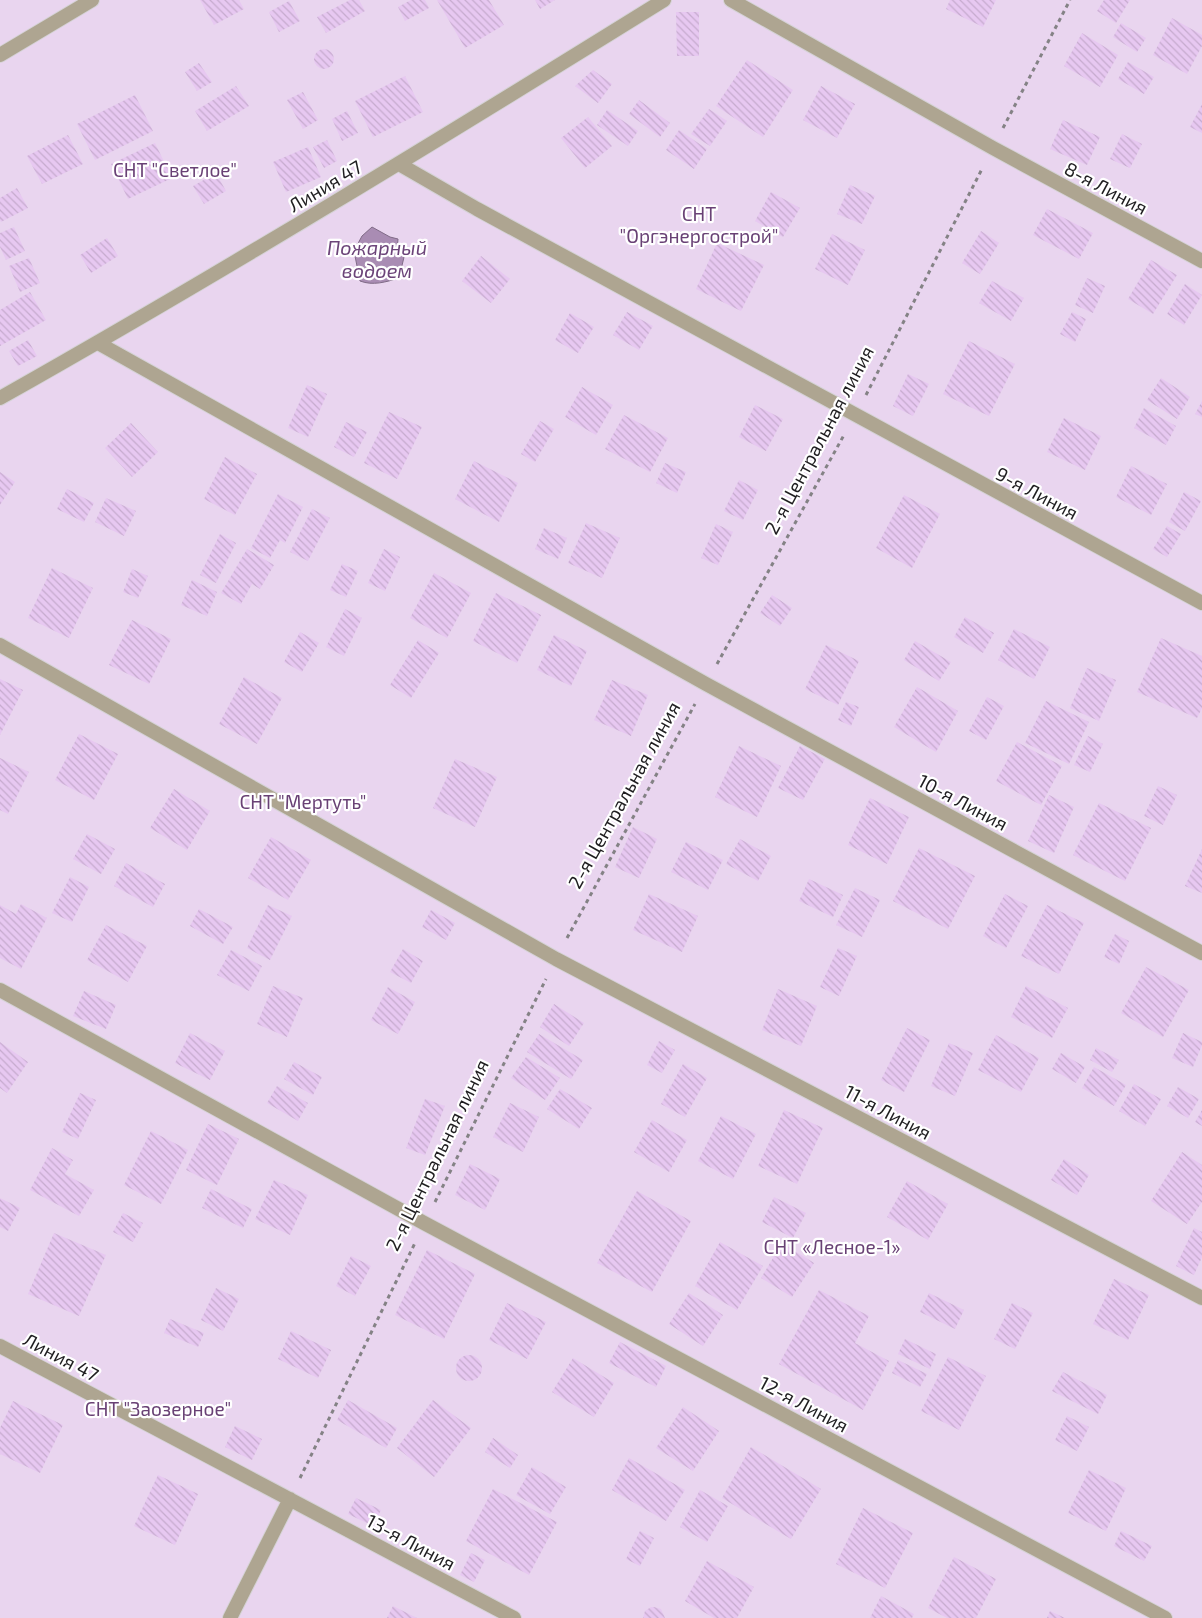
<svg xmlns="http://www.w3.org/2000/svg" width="1202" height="1618" font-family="'Exo 2',sans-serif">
<defs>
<pattern id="building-back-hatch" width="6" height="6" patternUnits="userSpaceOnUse" patternTransform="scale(1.25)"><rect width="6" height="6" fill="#e7c8f1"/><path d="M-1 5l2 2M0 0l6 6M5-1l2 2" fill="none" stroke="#c6abce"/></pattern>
</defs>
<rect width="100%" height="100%" fill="#f8f5f9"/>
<path fill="#e9d5ef" d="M0 0H1202V1618H0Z"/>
<path fill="#a98cb3" stroke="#806b87" d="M372 227 390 237 398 239 397 251 405 253 399 278C386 282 373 286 360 281L354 251 362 236Z"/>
<path fill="url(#building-back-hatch)" d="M200 0H239L244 9 214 25Z
M350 0H359L365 11 326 33 317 17Z
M411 0H425L429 8 405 21 398 7Z
M437 0H489L504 25 465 48Z
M535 0H555L540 9Z
M950 0H996L983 27 946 9Z
M1104 0H1130L1116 23 1097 11Z
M289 1 300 21 279 32 269 12Z
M676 12H699V56H677Z
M1172 18 1202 35V46L1187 74 1153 55Z
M1121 23 1146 38 1137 52 1113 37Z
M1082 33 1118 55 1100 87 1064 66Z
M314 59a10 10 0 1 1 20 0a10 10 0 1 1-20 0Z
M747 60 793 90 763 137 716 106Z
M1128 62 1154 77 1144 94 1118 79Z
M199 63 212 82 197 91 185 72Z
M593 70 612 84 598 103 575 86Z
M405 76 423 112 373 137 355 101Z
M236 86 249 106 207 131 195 111Z
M821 86 855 104 837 138 803 120Z
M303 92 318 120 303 129 287 100Z
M135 95 153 131 95 160 77 124Z
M639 100 670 123 660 137 629 114Z
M1202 104V133L1190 127Z
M709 109 727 121 710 146 691 134Z
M607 110 638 131 628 146 597 125Z
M347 111 358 133 342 141 332 119Z
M588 117 612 146 585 168 561 138Z
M1063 120 1100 137 1087 165 1050 149Z
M679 130 707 149 694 169 666 150Z
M1122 134 1142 144 1130 168 1110 159Z
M68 135 83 164 42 184 27 156Z
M327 140 337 161 324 168 313 147Z
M155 143 172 178 128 199 111 164Z
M308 147 321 177 286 192 273 162Z
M216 173 226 191 204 204 193 186Z
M850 185 875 196 862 224 837 214Z
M17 188 28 208 1 222 0 220V198Z
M771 192 800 208 783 237 755 221Z
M1047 209 1093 233 1079 259 1033 235Z
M14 227 25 251 6 260 0 247V233Z
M981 231 999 243 980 274 962 263Z
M832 234 865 250 848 285 815 269Z
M107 238 118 256 91 273 80 255Z
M717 243 764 265 741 311 696 289Z
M481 256 510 279 491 303 462 281Z
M29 258 40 283 20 292 9 266Z
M1151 260 1177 275 1153 314 1128 299Z
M1087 278 1105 286 1093 313 1075 305Z
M992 281 1024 298 1011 321 979 303Z
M1185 284 1202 295 1184 325 1167 314Z
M30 292 46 320 0 346V310Z
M627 312 653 326 639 350 613 335Z
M1072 312 1086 319 1075 342 1060 334Z
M570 313 594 327 578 353 555 340Z
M28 340 37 356 18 366 9 351Z
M969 341 1015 364 989 416 943 394Z
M908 374 929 384 913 416 893 406Z
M1161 378 1190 397 1177 419 1147 400Z
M307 385 327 394 308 437 288 428Z
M582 387 613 405 596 435 565 417Z
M1202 401V417L1195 414Z
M755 405 783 419 766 451 739 437Z
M1144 408 1176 426 1166 445 1134 428Z
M389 412 422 427 397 479 364 463Z
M624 415 668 438 650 472 605 449Z
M1064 418 1101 436 1085 470 1047 452Z
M540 421 554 429 535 462 521 454Z
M346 422 367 432 354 457 334 447Z
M131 423 158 452 132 477 105 448Z
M225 457 257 474 235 515 204 499Z
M474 461 518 483 499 522 455 499Z
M665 463 686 472 677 493 656 483Z
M1131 466 1167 484 1151 515 1116 497Z
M0 472 15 482 0 505Z
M739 480 758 490 743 520 724 511Z
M67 489 94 503 84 522 57 509Z
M1184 492 1201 501 1185 531 1169 522Z
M278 494 303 507 285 543 280 540 270 558 251 548Z
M904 495 940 514 912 568 876 548Z
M106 498 136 511 124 536 95 522Z
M312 509 330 518 308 561 290 552Z
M586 523 620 538 602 578 568 563Z
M716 524 733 532 718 565 701 558Z
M1167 526 1181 534 1167 557 1153 549Z
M544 528 567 538 558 559 535 549Z
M220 534 236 543 216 583 200 575Z
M247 549 274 565 260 589 252 584 241 604 221 593Z
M384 549 400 557 385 591 368 583Z
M342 564 358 571 346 597 330 590Z
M52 568 93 588 69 638 28 618Z
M132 569 148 576 138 598 123 592Z
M434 573 471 593 447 638 410 618Z
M192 580 217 592 207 616 181 605Z
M496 593 541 615 517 663 473 641Z
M772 595 792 608 780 626 760 613Z
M345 609 362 618 344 656 326 647Z
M965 617 994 633 983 653 954 637Z
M132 620 171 639 149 684 109 665Z
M1014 629 1050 647 1034 679 998 660Z
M300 632 319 643 302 672 284 662Z
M554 635 587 651 571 686 537 670Z
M1161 638 1202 656V708L1197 718 1137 692Z
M418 640 439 653 411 698 390 685Z
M915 641 951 662 939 681 904 660Z
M826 645 859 661 838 705 805 689Z
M1087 668 1116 680 1099 721 1070 708Z
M244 677 282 698 257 744 219 724Z
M0 679 23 690 0 735Z
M612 680 648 695 631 736 594 720Z
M917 687 958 711 936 752 894 727Z
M987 697 1004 706 986 740 969 731Z
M1046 701 1089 722 1069 764 1025 743Z
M846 702 859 707 851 726 838 720Z
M79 734 118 754 94 800 55 780Z
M1088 736 1103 744 1090 772 1074 765Z
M1017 742 1062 766 1041 805 996 781Z
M739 746 781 766 757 817 715 797Z
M800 746 825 759 803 800 778 788Z
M0 758 29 772 8 814 0 810Z
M455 759 497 777 475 827 433 808Z
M1158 786 1177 795 1163 825 1144 816Z
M174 789 210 811 187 850 150 828Z
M1049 795 1074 807 1054 853 1028 841Z
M870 798 909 817 887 864 848 845Z
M1099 803 1151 828 1125 881 1073 855Z
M633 827 657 839 639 878 615 867Z
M87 834 115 849 101 874 73 859Z
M271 837 311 860 288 900 248 878Z
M740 839 771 856 758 881 726 864Z
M686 842 723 860 708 890 671 872Z
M919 848 975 876 948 929 893 901Z
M1202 849V893L1185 886Z
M126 863 165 884 153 907 114 886Z
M70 877 89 887 72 922 52 913Z
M809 879 843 895 833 917 799 901Z
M855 888 880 900 862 937 836 925Z
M649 894 698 916 682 952 633 930Z
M1005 894 1028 906 1006 948 983 936Z
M21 904 47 918 21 969 0 958V905L16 914Z
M268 905 292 916 270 960 247 948Z
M1047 905 1084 923 1059 974 1021 956Z
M199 909 233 927 223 944 190 926Z
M431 910 455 923 446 940 422 927Z
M106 925 147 946 128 982 87 960Z
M1115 934 1129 941 1119 964 1104 957Z
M838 948 857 956 839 996 820 987Z
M403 949 423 961 411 983 390 972Z
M231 950 262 966 249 991 217 975Z
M1146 967 1189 990 1163 1037 1121 1013Z
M273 986 303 998 287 1037 257 1024Z
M1026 986 1068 1008 1052 1038 1011 1017Z
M388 987 415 1002 398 1034 371 1020Z
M778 989 817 1006 801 1046 762 1030Z
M84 991 116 1005 106 1029 73 1016Z
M554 1004 584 1023 569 1046 540 1027Z
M907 1028 930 1040 904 1092 881 1080Z
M190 1033 225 1051 210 1080 175 1063Z
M1183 1033 1202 1042V1045L1193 1067 1172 1058Z
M539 1034 583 1060 571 1079 527 1052Z
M996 1035 1039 1058 1021 1092 978 1070Z
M659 1041 675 1050 662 1073 647 1065Z
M0 1042 28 1062 7 1093 0 1088Z
M949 1043 973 1053 955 1096 931 1086Z
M1096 1048 1119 1060 1112 1072 1090 1060Z
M1061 1053 1085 1067 1076 1083 1052 1069Z
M526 1057 560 1078 545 1100 511 1078Z
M294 1062 322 1077 313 1095 284 1079Z
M683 1064 707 1078 685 1117 661 1104Z
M1094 1067 1126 1085 1114 1106 1082 1088Z
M1134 1084 1161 1099 1145 1126 1119 1111Z
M277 1086 308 1103 298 1121 267 1103Z
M1178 1087 1199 1099 1188 1118 1167 1106Z
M560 1089 592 1108 579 1129 547 1109Z
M80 1093 96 1100 78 1139 62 1132Z
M425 1099 445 1106 425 1155 406 1148Z
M510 1103 539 1117 523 1152 493 1137Z
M784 1110 823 1128 797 1184 758 1166Z
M1202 1110V1126L1195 1122Z
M721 1116 756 1134 733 1179 698 1161Z
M652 1120 687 1140 669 1172 634 1152Z
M208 1124 239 1139 217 1185 186 1170Z
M151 1131 188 1150 161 1204 124 1185Z
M52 1148 73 1160 65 1174 94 1190 79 1216 30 1190Z
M1182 1152 1202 1165V1202L1187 1224 1151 1201Z
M1064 1159 1089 1175 1077 1195 1051 1180Z
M470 1164 500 1179 485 1210 455 1195Z
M274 1180 308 1195 290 1235 255 1219Z
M907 1181 948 1204 928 1240 887 1217Z
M211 1189 252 1209 243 1228 202 1208Z
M637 1191 691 1221 652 1292 597 1263Z
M774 1197 806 1213 793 1238 762 1222Z
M0 1198 20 1208 8 1231 0 1227Z
M123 1213 143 1223 133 1242 113 1232Z
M1194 1228 1202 1232V1257L1194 1275 1176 1266Z
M54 1233 106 1255 79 1316 28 1294Z
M720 1242 763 1266 737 1310 695 1286Z
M782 1243 814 1263 792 1297 761 1278Z
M427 1250 475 1274 444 1339 395 1315Z
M351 1256 371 1266 355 1296 336 1286Z
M1114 1279 1149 1295 1128 1340 1093 1324Z
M216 1288 239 1299 223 1331 201 1320Z
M819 1290 869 1316 855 1343 889 1361 863 1410 779 1364Z
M689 1293 723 1315 703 1346 669 1324Z
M929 1293 964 1310 955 1329 920 1312Z
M507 1303 546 1322 527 1359 489 1340Z
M1012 1303 1033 1313 1015 1349 994 1339Z
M170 1319 204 1333 198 1347 164 1333Z
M291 1331 331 1350 318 1378 278 1359Z
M905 1339 936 1354 930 1369 898 1354Z
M620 1342 666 1366 656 1387 609 1363Z
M456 1368a13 13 0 1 1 26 0a13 13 0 1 1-26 0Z
M948 1357 986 1376 959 1430 921 1411Z
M573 1358 614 1383 594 1417 552 1392Z
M898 1360 927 1374 920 1387 892 1373Z
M1063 1372 1107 1395 1098 1414 1052 1391Z
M348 1400 397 1428 386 1448 337 1420Z
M433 1400 471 1428 434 1477 397 1448Z
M13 1401 63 1425 40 1473 0 1454V1428Z
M683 1407 719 1431 693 1471 656 1448Z
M1067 1416 1089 1427 1077 1451 1055 1440Z
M235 1426 262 1439 252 1460 225 1447Z
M493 1438 518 1455 510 1468 485 1452Z
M751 1447 821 1489 791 1539 722 1498Z
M629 1458 685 1490 666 1521 612 1490Z
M532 1467 566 1487 550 1514 516 1495Z
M1089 1470 1126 1488 1106 1531 1068 1513Z
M158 1475 198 1494 175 1545 134 1526Z
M493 1489 557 1522 529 1575 466 1541Z
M700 1490 728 1506 707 1542 680 1527Z
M356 1498 381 1510 373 1526 348 1514Z
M863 1508 913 1533 885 1588 836 1564Z
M640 1531 654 1538 640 1566 626 1559Z
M1121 1531 1152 1546 1144 1561 1114 1546Z
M471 1553 485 1560 474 1582 460 1575Z
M954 1557 996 1579 976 1618H947L928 1608Z
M707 1561 754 1587 737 1618H714L685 1601Z
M881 1596 914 1614 912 1618H870Z
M393 1606 417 1618H387Z
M651 1607H654L661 1609 665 1618H643L645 1611Z
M1050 1611 1065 1618H1047Z"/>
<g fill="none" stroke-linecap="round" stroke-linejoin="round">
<defs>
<path id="minor" d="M731 0 993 148 1202 261
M0 55 92 0
M399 164 477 209 1202 603
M98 343 706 684 1202 953
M0 398C225 271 445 136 664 0
M0 645 556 959 1202 1298
M0 990 424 1223 1165 1618
M0 1346 514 1618
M230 1618 290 1499"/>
</defs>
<use href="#minor" stroke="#d5d3d6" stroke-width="16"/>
<path stroke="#848285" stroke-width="3" stroke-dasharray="4 4" stroke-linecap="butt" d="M1003 128 1070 0
M866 395 982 169
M717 664 844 435
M567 938 695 704
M435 1202 546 979
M300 1478 415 1243"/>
<use href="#minor" stroke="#aea591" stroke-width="14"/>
</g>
<g text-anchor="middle" stroke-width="4.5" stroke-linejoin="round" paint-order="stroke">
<g font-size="19" fill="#694175" stroke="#fff">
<text x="175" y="177">СНТ "Светлое"</text>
<text x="699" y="221">СНТ<tspan x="699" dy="22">"Оргэнергострой"</tspan></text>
<text x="303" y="809">СНТ "Мертуть"</text>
<text x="832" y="1254">СНТ «Лесное-1»</text>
<text x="158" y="1416">СНТ "Заозерное"</text>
</g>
<g font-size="19" fill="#1f1e20" stroke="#fff">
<text transform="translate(325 186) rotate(-31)" y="7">Линия 47</text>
<text transform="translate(1106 188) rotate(28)" y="7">8-я Линия</text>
<text transform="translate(819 440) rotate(-62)" y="7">2-я Центральная линия</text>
<text transform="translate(1037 493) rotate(28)" y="7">9-я Линия</text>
<text transform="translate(624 795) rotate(-61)" y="7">2-я Центральная линия</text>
<text transform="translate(963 802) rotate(28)" y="7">10-я Линия</text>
<text transform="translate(888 1112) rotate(28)" y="7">11-я Линия</text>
<text transform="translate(437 1155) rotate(-64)" y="7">2-я Центральная линия</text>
<text transform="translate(61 1357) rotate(28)" y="7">Линия 47</text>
<text transform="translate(804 1404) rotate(28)" y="7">12-я Линия</text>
<text transform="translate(411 1542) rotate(28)" y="7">13-я Линия</text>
</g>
<g font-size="20" font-style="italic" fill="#6c4479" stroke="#fff">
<text x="377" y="255">Пожарный<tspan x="377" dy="23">водоем</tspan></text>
</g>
</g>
</svg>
